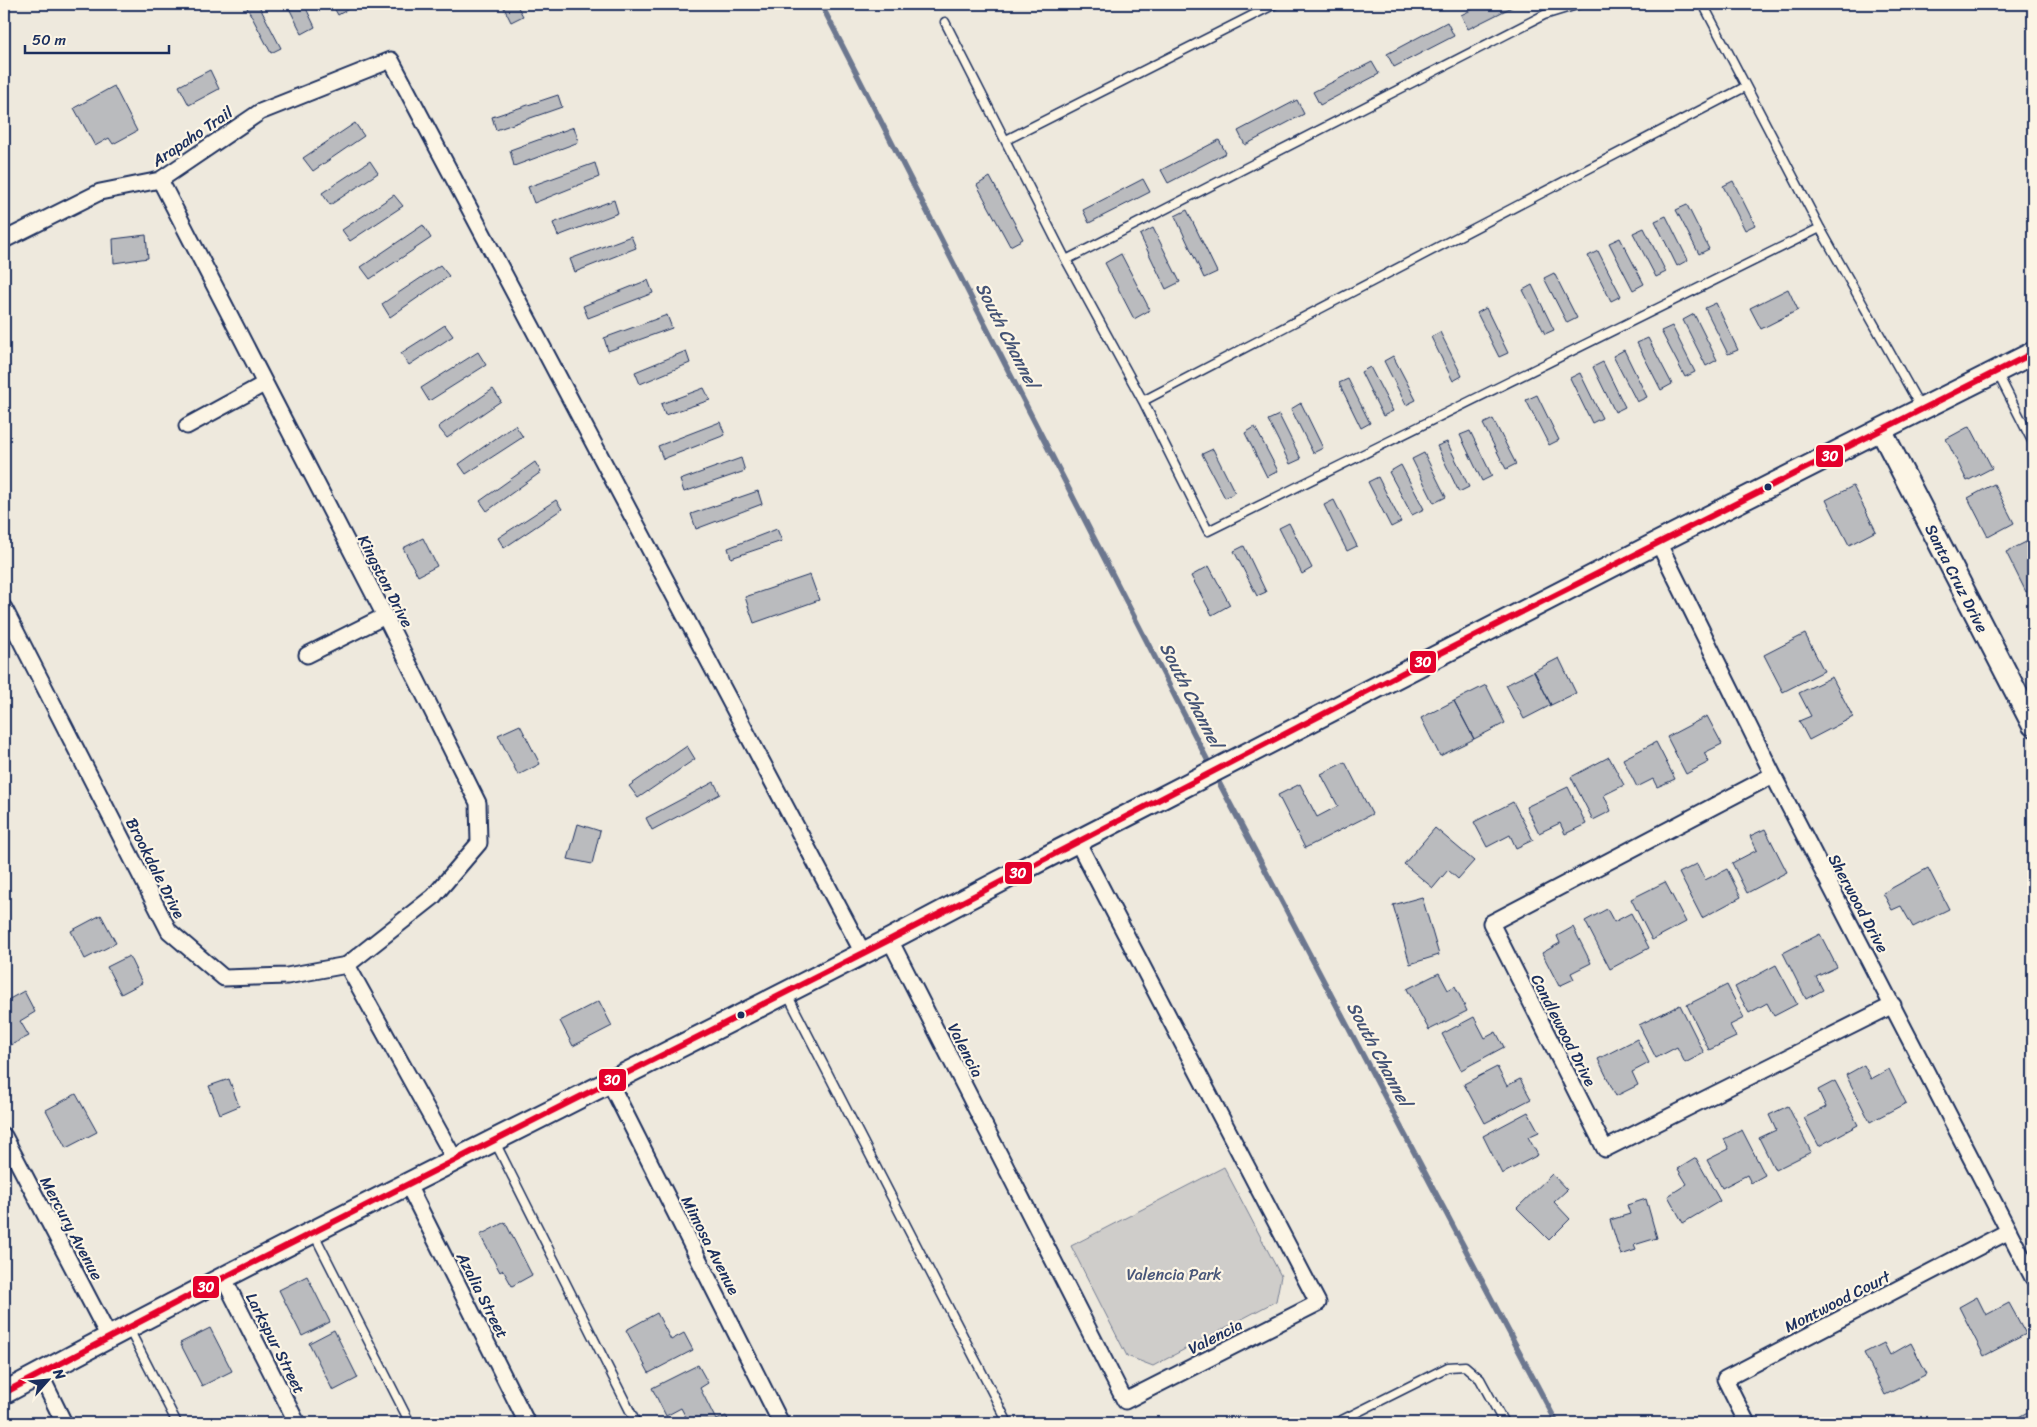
<svg xmlns="http://www.w3.org/2000/svg" width="2037" height="1427" font-family="Sriracha,sans-serif">
<rect width="100%" height="100%" fill="#eee9dd"/>
<filter id="ink" filterUnits="userSpaceOnUse"><feTurbulence type="fractalNoise" baseFrequency=".02" numOctaves="2"/><feDisplacementMap in="SourceGraphic" scale="10" xChannelSelector="R" yChannelSelector="G"/><feConvolveMatrix kernelMatrix="1 2 1 2 8 2 1 2 1" color-interpolation-filters="sRGB"/></filter>
<g filter="url(#ink)">
<path fill="#cfcdca" stroke="#757e94" d="M1224 1167 1281 1276 1276 1301 1153 1366 1127 1356 1071 1246Z"/>
<g fill="none" stroke-linecap="round" stroke-linejoin="round">
<path stroke="#6c778f" stroke-width="5.5" d="M821 4 1211 767
M1215 775 1557 1423"/>
</g>
<path fill="#babbbe" stroke="#1b2f5e" d="M245 4H258L281 48 271 53Z
M287 4H304L315 27 302 34Z
M332 4H348L350 8 338 15Z
M502 4H516L523 16 511 22Z
M1483 4H1518L1468 29 1461 15Z
M1447 22 1454 36 1394 67 1387 54Z
M1372 62 1379 74 1320 105 1313 92Z
M210 70 219 89 189 105 179 86Z
M114 86 137 131 113 144 109 138 95 146 74 108Z
M558 95 562 107 496 130 492 117Z
M1297 100 1304 114 1245 145 1238 131Z
M355 123 364 136 313 171 303 158Z
M574 127 579 142 514 166 510 150Z
M1219 140 1226 153 1168 183 1161 170Z
M370 161 378 173 330 205 322 193Z
M595 163 599 177 534 203 528 187Z
M990 177 1023 239 1010 246 977 185Z
M1143 179 1150 192 1089 223 1083 210Z
M1733 181 1755 225 1745 230 1723 186Z
M394 195 403 206 350 241 342 230Z
M614 200 618 213 558 236 553 223Z
M1687 205 1709 249 1699 254 1676 210Z
M1187 210 1217 272 1204 278 1175 216Z
M1666 216 1688 260 1677 266 1655 221Z
M423 225 431 238 370 279 361 267Z
M1153 228 1180 282 1166 289 1140 235Z
M1644 228 1666 272 1656 277 1633 233Z
M146 235 148 258 114 263 113 239Z
M631 236 636 248 575 272 570 259Z
M1620 238 1644 284 1633 290 1609 243Z
M1598 251 1621 296 1611 301 1588 256Z
M1121 254 1150 310 1134 319 1105 263Z
M440 265 449 276 390 317 382 304Z
M1554 273 1577 318 1567 323 1544 278Z
M648 280 653 293 588 318 583 306Z
M1532 285 1554 330 1545 334 1523 290Z
M1788 289 1798 310 1761 329 1750 308Z
M1716 303 1738 350 1728 354 1705 308Z
M1486 308 1508 353 1499 357 1477 313Z
M1694 314 1717 360 1706 366 1683 320Z
M667 315 672 328 608 351 604 338Z
M445 325 453 336 409 365 401 353Z
M1672 326 1695 372 1685 377 1661 331Z
M1440 332 1462 376 1453 381 1431 337Z
M1648 338 1672 384 1661 390 1637 343Z
M1624 350 1647 397 1637 402 1613 356Z
M686 351 690 363 640 384 635 372Z
M478 352 486 365 429 401 421 388Z
M1393 356 1416 400 1406 405 1384 361Z
M1603 362 1625 407 1615 412 1593 367Z
M1370 367 1393 411 1383 416 1361 372Z
M1580 373 1602 418 1592 423 1570 378Z
M1348 379 1370 423 1361 428 1339 383Z
M704 388 710 400 665 415 661 404Z
M493 389 501 401 447 438 438 427Z
M1537 395 1559 440 1549 445 1526 400Z
M1301 403 1323 448 1313 453 1291 409Z
M1279 415 1301 459 1290 464 1268 420Z
M1493 419 1516 464 1506 469 1483 424Z
M720 422 725 435 663 459 658 446Z
M515 425 523 437 466 474 459 464Z
M1970 426 1992 468 1967 481 1946 439Z
M1255 427 1278 471 1267 477 1245 433Z
M1470 431 1492 476 1482 481 1460 435Z
M1447 442 1469 487 1459 492 1437 446Z
M1213 449 1235 493 1225 498 1202 454Z
M1424 453 1446 497 1434 503 1412 459Z
M741 458 745 471 684 492 680 480Z
M535 462 541 472 487 511 480 501Z
M1401 465 1424 509 1412 515 1389 472Z
M1378 477 1401 522 1391 527 1368 482Z
M1994 484 2014 523 1988 537 1968 498Z
M1853 486 1876 531 1849 545 1826 500Z
M758 491 762 504 696 529 691 514Z
M556 500 562 509 504 548 498 538Z
M1334 500 1357 546 1347 551 1324 505Z
M1289 523 1312 568 1302 574 1279 528Z
M777 529 782 541 731 558 728 548Z
M423 538 437 566 418 576 403 548Z
M2030 540 2033 547V588L2026 592 2006 552Z
M1244 546 1266 592 1257 596 1234 551Z
M1209 566 1230 605 1212 615 1191 576Z
M810 575 819 600 754 623 745 597Z
M1805 634 1824 671 1783 692 1764 655Z
M1559 658 1576 693 1551 705 1534 671Z
M1534 671 1551 705 1524 719 1506 685Z
M1832 677 1853 717 1809 740 1799 721 1811 716 1799 693Z
M1486 685 1505 723 1474 739 1454 701Z
M1454 701 1474 739 1440 756 1421 718Z
M1707 716 1722 744 1704 753 1709 762 1686 774 1667 737Z
M520 725 540 764 518 775 498 735Z
M1656 742 1675 779 1657 787 1653 779 1637 787 1623 759Z
M687 746 695 759 638 798 629 786Z
M1609 757 1624 785 1604 795 1611 811 1593 820 1571 777Z
M1345 762 1372 814 1305 848 1278 795 1300 784 1317 817 1338 806 1321 774Z
M714 782 720 794 652 830 646 818Z
M1568 787 1586 824 1565 834 1560 823 1539 833 1526 807Z
M1513 802 1533 840 1516 848 1510 835 1487 847 1474 822Z
M578 824 600 831 592 864 568 859Z
M1435 828 1474 861 1458 879 1448 870 1433 888 1404 864Z
M1765 829 1787 872 1747 893 1732 863 1757 850 1750 836Z
M1697 864 1705 880 1727 869 1741 897 1702 918 1679 873Z
M1928 868 1949 909 1913 927 1901 906 1892 910 1883 893Z
M1665 882 1686 922 1652 940 1631 899Z
M1422 897 1439 955 1410 964 1393 905Z
M1607 909 1614 922 1631 913 1649 948 1610 969 1585 921Z
M101 915 116 943 85 959 71 931Z
M1573 927 1591 963 1571 973 1574 979 1559 986 1542 953 1560 943 1557 936Z
M1820 934 1837 967 1816 977 1823 990 1806 999 1783 953Z
M129 956 142 983 121 994 107 967Z
M1776 965 1797 1004 1774 1016 1767 1003 1749 1013 1735 987Z
M1439 973 1448 990 1455 986 1467 1011 1429 1030 1407 989Z
M1727 985 1744 1018 1730 1025 1736 1037 1709 1050 1687 1005Z
M24 991 35 1012 20 1021 29 1036 11 1045 4 1031V1002Z
M599 1001 612 1026 573 1046 560 1021Z
M1680 1005 1704 1053 1685 1063 1677 1047 1656 1058 1639 1025Z
M1474 1017 1485 1038 1496 1032 1504 1047 1461 1070 1442 1034Z
M1637 1039 1649 1063 1632 1072 1638 1085 1616 1096 1598 1059Z
M1864 1065 1871 1079 1889 1069 1906 1103 1870 1122 1846 1075Z
M1497 1067 1507 1086 1520 1079 1531 1099 1485 1123 1464 1084Z
M229 1079 239 1106 220 1114 209 1086Z
M1835 1081 1858 1125 1819 1146 1804 1118 1826 1107 1818 1090Z
M76 1094 97 1132 66 1148 46 1110Z
M1788 1106 1811 1152 1775 1170 1759 1138 1776 1130 1769 1115Z
M1528 1112 1539 1132 1528 1137 1538 1155 1502 1174 1483 1136Z
M1742 1130 1765 1175 1751 1183 1747 1175 1722 1188 1707 1160 1729 1149 1724 1139Z
M1696 1158 1720 1201 1683 1223 1668 1196 1687 1184 1678 1169Z
M1552 1174 1567 1190 1554 1202 1570 1219 1549 1240 1517 1208Z
M1646 1199 1657 1238 1634 1245 1636 1250 1621 1255 1610 1220 1630 1214 1627 1205Z
M505 1222 532 1275 512 1286 503 1270 500 1272 480 1235Z
M307 1276 330 1322 302 1336 279 1290Z
M1977 1297 1986 1315 2009 1303 2026 1334 1984 1356 1959 1307Z
M657 1313 671 1340 684 1333 693 1350 649 1373 626 1330Z
M210 1328 232 1371 202 1386 180 1343Z
M334 1330 358 1378 333 1391 309 1343Z
M1884 1343 1890 1355 1911 1343 1927 1374 1885 1395 1864 1353Z
M698 1365 708 1383 700 1388 716 1420 726 1416 730 1423H689L681 1408 666 1416 652 1388Z
M2033 1409V1423H2017L2015 1419Z"/>
<g fill="none" stroke-linecap="round" stroke-linejoin="round">
<defs>
<path id="lane" d="M1703 4 1820 228 1921 408
M945 22 1066 260 1143 401 1745 87
M1006 140 1275 4
M1066 260 1544 15 1580 4
M1998 374 2033 443
M1143 401 1208 531 1820 228
M787 994 1008 1423
M495 1142 636 1423
M314 1234 410 1423
M129 1329 177 1423
M1336 1423 1448 1367 1465 1366 1480 1379 1504 1423"/>
<path id="street" d="M160 180 385 616 478 803 479 843 433 897 347 965
M4 240 100 192 160 180 260 112 391 60 863 953
M187 426 264 384
M1658 542 1773 775 2033 1278
M4 608 169 931 224 978 287 976 347 965 455 1160
M307 655 385 616
M1773 775 1491 923 1605 1149 1893 1005
M890 940 1125 1401 1318 1303 1077 841
M610 1083 781 1423
M4 1136 109 1337
M407 1183 527 1423
M224 1279 297 1423
M40 1374 64 1423
M1747 1423 1725 1379 2009 1231"/>
<path id="secondary" d="M1881 430 2033 725
M4 1393C297 1236 596 1091 891 939 952 907 1013 874 1074 843 1267 742 1461 643 1655 544 1781 479 1907 417 2033 353"/>
</defs>
<use href="#lane" stroke="#1b2f5e" stroke-width="11"/>
<use href="#street" stroke="#1b2f5e" stroke-width="19"/>
<use href="#secondary" stroke="#1b2f5e" stroke-width="25"/>
<use href="#lane" stroke="#fcf5e5" stroke-width="8"/>
<use href="#street" stroke="#fcf5e5" stroke-width="15"/>
<use href="#secondary" stroke="#fcf5e5" stroke-width="21"/>
<defs>
<path id="bus-1" d="M4 1393 225 1277 891 939 1437 655 2033 353"/>
</defs>
<use href="#bus-1" stroke="#fcf5e5" stroke-width="10"/>
<use href="#bus-1" stroke="#e4002b" stroke-width="6"/>
</g>
</g>
<g fill="#1b2f5e" stroke="#fcf5e5" stroke-width="2">
<circle cx="1768" cy="487" r="4.5"/>
<circle cx="741" cy="1015" r="4.5"/>
</g>
<g text-anchor="middle" stroke-width="4.5" stroke-linejoin="round" paint-order="stroke">
<g font-size="16" fill="#1b2f5e" stroke="#fcf5e5">
<text transform="translate(192 136) rotate(-34)" y="6">Arapaho Trail</text>
<text transform="translate(1957 578) rotate(63)" y="6">Santa Cruz Drive</text>
<text transform="translate(386 581) rotate(63)" y="6">Kingston Drive</text>
<text transform="translate(156 868) rotate(63)" y="6">Brookdale Drive</text>
<text transform="translate(1859 903) rotate(62)" y="6">Sherwood Drive</text>
<text transform="translate(1564 1030) rotate(63)" y="6">Candlewood Drive</text>
<text transform="translate(966 1050) rotate(63)" y="6">Valencia</text>
<text transform="translate(72 1228) rotate(62)" y="6">Mercury Avenue</text>
<text transform="translate(711 1245) rotate(63)" y="6">Mimosa Avenue</text>
<text transform="translate(483 1295) rotate(63)" y="6">Azalia Street</text>
<text transform="translate(1837 1301) rotate(-27)" y="6">Montwood Court</text>
<text transform="translate(1215 1336) rotate(-27)" y="6">Valencia</text>
<text transform="translate(276 1343) rotate(63)" y="6">Larkspur Street</text>
</g>
<g font-size="16" fill="#485679" stroke="#fcf5e5">
<text x="1174" y="1280">Valencia Park</text>
</g>
<g font-size="18" font-style="italic" fill="#445376" stroke="#fcf5e5">
<text transform="translate(1007 335) rotate(63)" y="6">South Channel</text>
<text transform="translate(1191 695) rotate(63)" y="6">South Channel</text>
<text transform="translate(1379 1054) rotate(62)" y="6">South Channel</text>
</g>
</g>
<g stroke="#fcf5e5" stroke-width="2">
<rect x="1815" y="444" width="29" height="24" rx="5" fill="#e4002b"/>
<rect x="1409" y="650" width="28" height="24" rx="5" fill="#e4002b"/>
<rect x="1004" y="861" width="29" height="24" rx="5" fill="#e4002b"/>
<rect x="598" y="1068" width="29" height="24" rx="5" fill="#e4002b"/>
<rect x="192" y="1275" width="28" height="24" rx="5" fill="#e4002b"/>
</g>
<g font-size="14" text-anchor="middle" font-weight="bold" fill="#fff">
<text x="1830" y="461">30</text>
<text x="1423" y="667">30</text>
<text x="1018" y="878">30</text>
<text x="612" y="1085">30</text>
<text x="206" y="1292">30</text>
</g>
<rect width="2037" height="1427" fill="none" stroke="#fcf5e5" stroke-width="20"/>
<rect x="10" y="10" width="2017" height="1407" fill="none" stroke="#1b2f5e" stroke-width="2" filter="url(#ink)"/>
<g transform="translate(48 1380) rotate(63)" stroke="#fcf5e5" stroke-width="4" paint-order="stroke">
<path d="M0-4L9 19L0 12L-9 19Z" fill="#1b2f5e"/>
<text y="-8" font-size="14" font-weight="bold" text-anchor="middle" fill="#1b2f5e">N</text>
</g>
<path d="M25 45v8h144v-8" fill="none" stroke="#1b2f5e" stroke-width="2.5"/>
<text x="32" y="45" font-size="15" fill="#1b2f5e" stroke="#fcf5e5" stroke-width="4" paint-order="stroke">50 m</text>
</svg>
